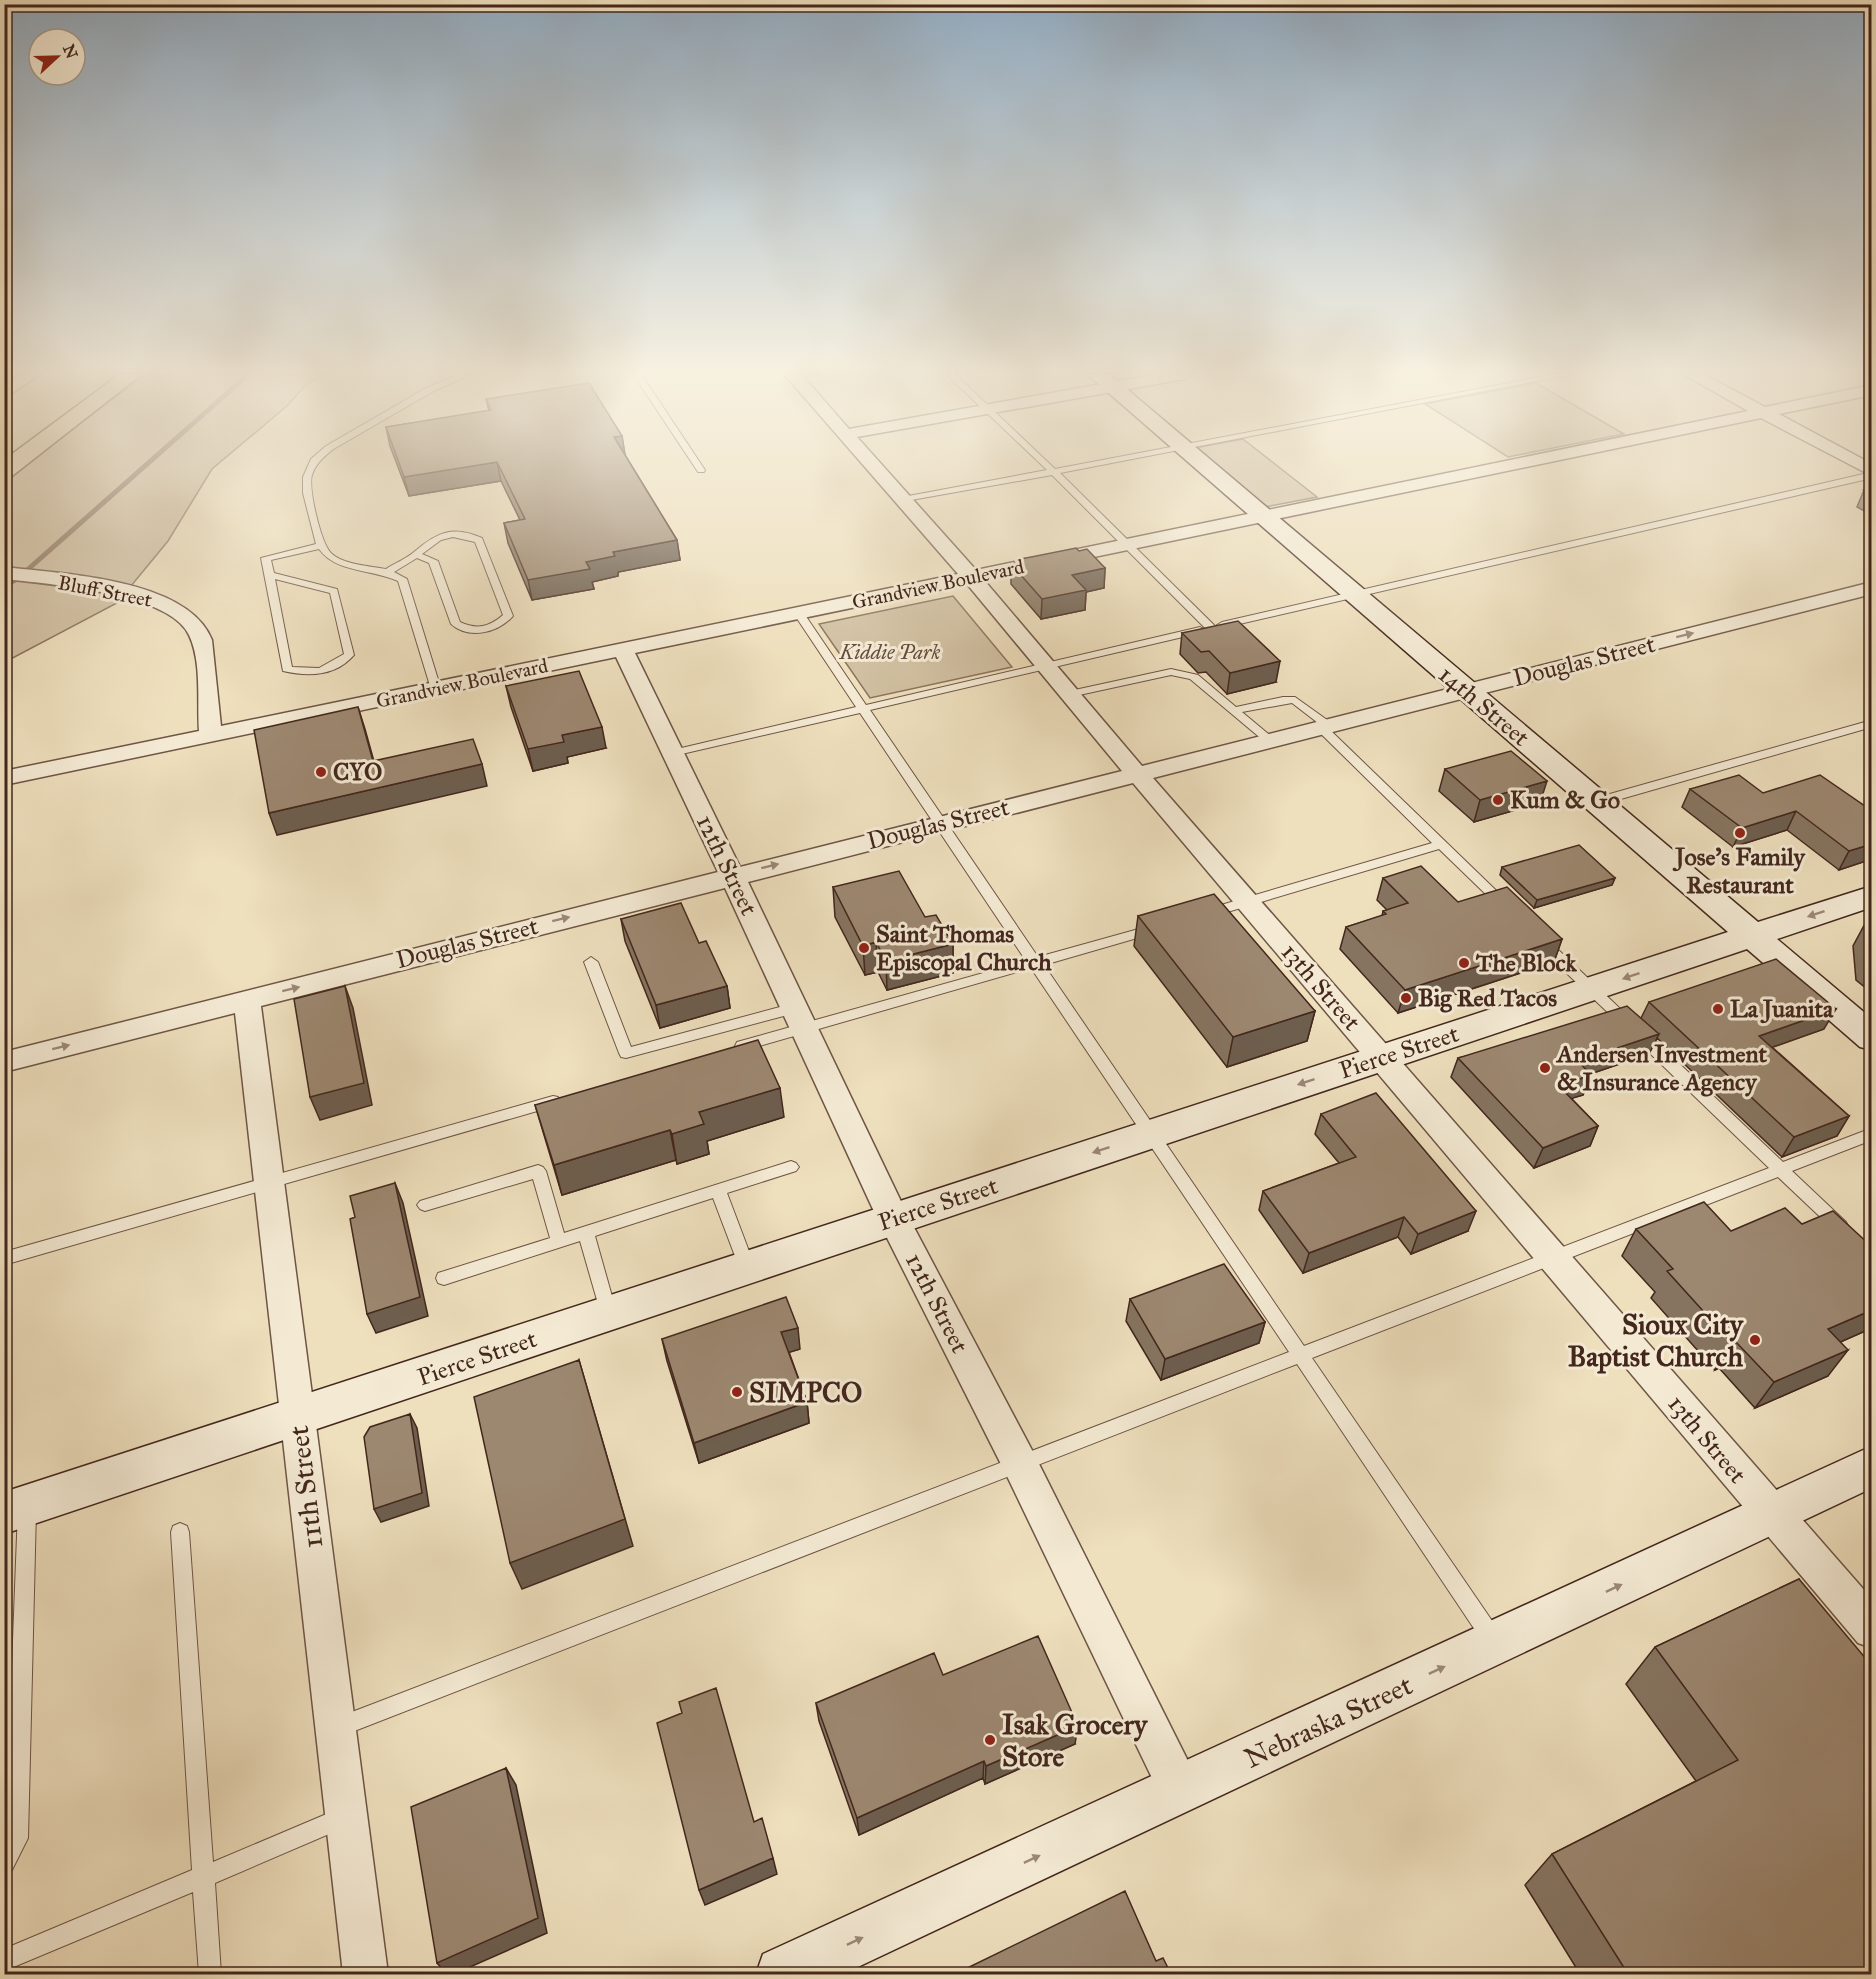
<svg xmlns="http://www.w3.org/2000/svg" width="1876" height="1979" font-family="'IM FELL Great Primer',serif">
<rect width="100%" height="100%" fill="#eedfbd"/>
<filter id="stains"><feTurbulence type="fractalNoise" baseFrequency=".00333" numOctaves="4"/><feColorMatrix values="0 0 0 0 .2 0 0 0 0 .09 0 0 0 0 .02 0 0 0 .5 -.17"/></filter>
<radialGradient id="worn" r=".72"><stop offset=".6" stop-color="#630" stop-opacity="0"/><stop offset="1" stop-color="#630" stop-opacity=".3"/></radialGradient>
<path fill="#d1c0a2" stroke="#8a7460" stroke-width="1.5" d="M147 374H324L305 386 287 406 212 469 168 541 117 603 5 662 4 479Z
M1536 383 1624 434 1508 457 1425 404Z
M1243 439 1317 497 1265 507 1194 448Z
M953 596 1012 667 870 698 819 624Z"/>
<g fill="none" stroke-linecap="round" stroke-linejoin="round">
<path stroke="#87705d" stroke-width="5" d="M4 586 17 579 249 374"/>
<defs>
<path id="lane" d="M460 374H471L432 392 332 450C323 458 316 463 312 475 308 488 321 545 332 554 345 565 370 566 386 569 395 563 406 559 414 552 437 532 453 525 482 538L513 616C498 633 469 640 451 624L429 563 417 558 394 572 407 579 441 689 436 692 431 689 398 581C372 569 336 573 319 549L271 560 274 573 337 589 354 655C336 676 309 677 283 671L261 558 316 544 303 493V477L311 459 326 446 426 388ZM453 537 475 542 503 615C489 627 477 630 460 622L438 561 422 554 441 540ZM275 579 330 593 344 654 319 668 292 667Z
M633 374H641L705 470 704 472H698Z
M799 374H819L795 379 791 377Z
M946 374H955L1055 469 1556 374H1573L1060 473 1215 626 1216 628 1211 631 1207 630 1052 475 900 502V498L903 497 1047 470Z
M1872 472V478L1222 628 1217 625 1222 622Z
M799 611 803 612 866 705 1200 627 1205 630 1200 633 870 710 1038 957 1153 925 1158 926 1159 929 1158 932 1044 965 1304 1346 1769 1168 1636 1040 1634 1036 1636 1032H1646L1783 1162 1872 1128V1140L1792 1171 1846 1222 1848 1226 1846 1230 1840 1232 1834 1230 1778 1177 1312 1358 1499 1631 1502 1638 1499 1645 1492 1648 1485 1645 1297 1364 339 1737 332 1734 329 1727 332 1720 339 1717 1289 1352 1031 968 742 1051 737 1050 735 1046 737 1042 1026 961 860 713 673 756 667 753 673 750 856 707 794 614Z
M1171 669 1198 675 1236 707 1283 697H1295L1330 722 1332 724 1327 727 1507 901 1509 904 1507 907H1499L1439 849 1214 916H1204L1203 913 1204 910 1432 843 1315 728 1313 726 1318 723 1292 703 1242 712 1272 737V741H1264L1190 679 1171 675 1070 697 1065 694 1070 691Z
M1872 720V727L1600 805H1592L1590 802 1592 799Z
M1543 939 1548 940 1632 1020 1634 1023 1632 1026H1622L1538 946 1536 943Z
M591 957 598 962 631 1047 795 1003 802 1008 795 1013 626 1058 621 1057 619 1053 584 962Z
M553 1096 558 1097 560 1101 558 1105 4 1265V1252Z
M791 1161 796 1163 799 1167 796 1171 727 1193 755 1267 753 1272 747 1274 741 1272 713 1198 595 1236 617 1314 615 1319 609 1321 603 1319 601 1314 580 1241 444 1285 438 1283 436 1278 438 1273 550 1238 533 1179 425 1211 420 1209 417 1205 420 1201 538 1165 543 1167 546 1171 564 1233Z
M27 1501 33 1504 36 1510 28 1838 12 1870 4 1873 18 1510 21 1504Z
M180 1523 187 1526 189 1532 213 1862 343 1807 350 1811 354 1818 350 1825 215 1883 221 1974H199L193 1892 4 1971V1949L192 1870 171 1532 173 1526Z"/>
<path id="street" d="M22 374H41L4 398V386Z
M784 374H801L849 429 1158 374H1193L1185 379 857 437 976 570 1748 411 1683 374H1703L1765 407 1872 385V395L1779 414 1872 464V476L1761 418 984 580 1142 766 1872 582V594L1153 778 1872 1599V1648L1858 1643 1133 783 748 882 908 1216 1033 1452 1195 1775 1201 1790 1195 1805 1180 1811 1165 1805 1007 1476 877 1218 725 888 261 1006 388 1974H343L235 1013 4 1072V1052L718 872 616 657 4 785V771L199 731C197 701 202 662 189 635 169 592 47 584 4 579V567C62 574 188 578 212 640L221 726 958 574ZM967 584 1122 771 740 867 635 653Z"/>
<path id="secondary" d="M1087 374H1109L1758 922 1872 886V907L1777 939 1872 1019V1050L1860 1047 1747 949 4 1534V1492L1728 932Z
M1872 1446V1488L843 1974H756L763 1954Z"/>
<path id="primary" d="M120 374H142L12 476 4 477V460Z"/>
</defs>
<use href="#lane" stroke="#6e5545" stroke-width="2"/>
<use href="#street" stroke="#6e5545" stroke-width="3"/>
<use href="#secondary" stroke="#43271d" stroke-width="3"/>
<use href="#primary" stroke="#43271d" stroke-width="3"/>
<use href="#lane" fill="#f4ead4" fill-rule="evenodd"/>
<use href="#street" fill="#f4ead4" fill-rule="evenodd"/>
<use href="#secondary" fill="#f4ead4" fill-rule="evenodd"/>
<use href="#primary" fill="#eedfbd" fill-rule="evenodd"/>
</g>
<path fill="#867460" stroke="#43271d" stroke-width="1.5" d="M486 399 622 436 625 455 677 540 680 560 618 572V576L592 582 594 589 532 600 508 543 504 523 520 520 501 481 409 496 390 446 386 427 489 411Z
M1872 489V515L1857 507 1864 490Z
M1079 551 1105 568 1104 588 1086 592 1085 610 1041 619 1011 584V564L1021 562V559Z
M1182 633 1276 682 1227 694 1206 672 1198 673 1180 654Z
M506 686 606 748 567 757 568 763 533 771 511 707Z
M1445 769 1540 803 1474 822 1439 791Z
M1690 789 1763 793 1872 811V859L1839 870 1787 830 1733 847 1682 807Z
M1502 867 1615 878 1612 885 1534 908 1500 875Z
M1383 878 1458 902 1562 939 1554 962 1398 1013 1340 949 1346 927 1382 916 1383 911 1387 910 1377 900Z
M833 887 925 917 953 944V973L887 990 878 972 865 975 835 917Z
M1138 916 1315 1011 1307 1041 1227 1067 1134 946Z
M621 919 699 943 727 986 730 1008 660 1028 625 941Z
M1872 919V993L1856 980 1853 946 1867 920Z
M1649 1002 1824 1029 1772 1047 1849 1116 1837 1136 1782 1157 1657 1038 1649 1054 1590 1074 1591 1075 1583 1095 1571 1098 1598 1126 1590 1146 1534 1168 1451 1077 1458 1058 1641 1018Z
M535 1105 784 1117 707 1141 709 1154 677 1164 676 1160 562 1195Z
M1321 1114 1468 1231 1411 1254 1398 1237 1303 1273 1259 1210 1263 1191 1339 1163 1315 1134Z
M1636 1229 1731 1231 1872 1328 1840 1342 1828 1376 1755 1408 1719 1368 1715 1370 1651 1298 1655 1292 1622 1256Z
M1130 1299 1265 1322 1259 1343 1161 1380 1126 1321Z
M662 1339 800 1349 789 1352 807 1402 809 1423 699 1463 667 1361Z
M1799 1579 1872 1974H1580L1525 1885 1552 1854 1696 1781 1626 1684 1655 1647Z
M943 1675 1075 1744 985 1784 983 1778 859 1835 819 1721 816 1703Z"/>
<path fill="#6d5e4e" stroke="#43271d" stroke-width="1.5" d="M622 436 625 455 614 437Z
M497 462 501 481 409 496 404 477Z
M677 540 680 560 618 572V576L592 582 594 589 532 600 528 580 613 552Z
M1105 568 1104 588 1086 592 1085 610 1041 619 1042 599 1072 575Z
M1280 661 1276 682 1227 694 1230 673Z
M358 707 365 729 380 783 373 761Z
M602 727 606 748 567 757 568 763 533 771 528 749 562 735Z
M482 764 487 786 277 835 269 813Z
M1547 781 1540 803 1474 822 1480 800Z
M1796 811 1787 830 1733 847 1742 828Z
M1872 844V859L1839 870 1849 851Z
M1615 878 1612 885 1534 908 1537 900Z
M1562 939 1554 962 1398 1013 1405 990Z
M876 942 878 972 865 975 863 946Z
M953 944V973L887 990 886 961Z
M345 986 353 1008 372 1105 320 1120 310 1097Z
M727 986 730 1008 660 1028 656 1005Z
M1836 1009 1824 1029 1748 1056 1759 1036Z
M1315 1011 1307 1041 1227 1067 1233 1037Z
M1659 1034 1649 1054 1570 1081 1578 1061Z
M1591 1075 1583 1095 1551 1105 1559 1086Z
M780 1088 784 1117 707 1141 709 1154 677 1164 672 1134 699 1112Z
M1849 1116 1837 1136 1782 1157 1794 1137Z
M1598 1126 1590 1146 1534 1168 1543 1148Z
M670 1130 676 1160 562 1195 554 1165Z
M395 1183 403 1203 428 1316 376 1333 367 1314Z
M1476 1211 1468 1231 1411 1254 1418 1234Z
M1404 1217 1398 1237 1303 1273 1309 1253Z
M1872 1310V1328L1809 1356 1828 1329Z
M1265 1322 1259 1343 1161 1380 1165 1359Z
M798 1328 800 1349 784 1354 781 1332Z
M1736 1342 1719 1368 1715 1370 1732 1343Z
M1848 1350 1828 1376 1755 1408 1774 1382Z
M579 1360 633 1546 522 1589 510 1563Z
M807 1402 809 1423 699 1463 694 1443Z
M410 1414 417 1428 429 1506 381 1522 374 1509Z
M1078 1726 1075 1744 985 1784 986 1766Z
M984 1761 983 1778 859 1835 857 1818Z
M506 1768 516 1785 547 1933 454 1974H447L437 1963Z
M773 1858 777 1874 705 1905 699 1890Z"/>
<path fill="#9c8770" stroke="#43271d" stroke-width="1.5" d="M589 383 622 436 614 437 677 540 613 552 615 556 586 562 590 569 528 580 504 523 525 519 497 462 404 477 386 427 491 410 486 399Z
M1872 489V494L1864 490Z
M1076 548 1079 551 1087 549 1105 568 1072 575 1086 590 1042 599 1011 564 1023 562 1021 559Z
M1238 621 1280 661 1230 673 1209 651 1201 652 1182 633Z
M579 671 602 727 562 735 564 742 528 749 506 686Z
M358 707 373 761 473 739 482 764 269 813 254 730Z
M1511 751 1547 781 1480 800 1445 769Z
M1739 775 1763 793 1820 775 1872 811V844L1849 851 1796 811 1742 828 1690 789Z
M1579 845 1615 878 1537 900 1502 867Z
M1421 866 1458 902 1507 887 1562 939 1405 990 1346 927 1386 914 1383 911 1408 903 1383 878Z
M899 871 925 917 936 915 953 944 886 961 876 942 863 946 833 887Z
M1214 894 1315 1011 1233 1037 1138 916Z
M681 903 699 943 706 941 727 986 656 1005 621 919Z
M1872 919V955H1871L1867 920Z
M1776 959 1836 1009 1759 1036 1849 1116 1794 1137 1649 1002Z
M345 986 364 1083 310 1097 294 999Z
M1627 1006 1659 1034 1578 1061 1591 1075 1559 1086 1598 1126 1543 1148 1458 1058Z
M758 1040 780 1088 699 1112 704 1124 672 1134 670 1130 554 1165 535 1105Z
M1376 1093 1476 1211 1418 1234 1404 1217 1309 1253 1263 1191 1356 1157 1321 1114Z
M395 1183 420 1297 367 1314 350 1219 355 1217 350 1196Z
M1704 1202 1731 1231 1785 1208 1802 1224 1833 1211 1872 1247V1310L1828 1329 1848 1350 1774 1382 1736 1342 1732 1343 1667 1271 1673 1269 1636 1229Z
M1224 1264 1265 1322 1165 1359 1130 1299Z
M786 1297 798 1328 781 1332 807 1402 694 1443 662 1339Z
M579 1360 625 1519 510 1563 474 1397Z
M410 1414 422 1493 374 1509 364 1437 370 1427Z
M1799 1579 1872 1666V1974H1628L1552 1854 1738 1760 1655 1647Z
M1038 1636 1078 1726 986 1766 984 1761 857 1818 816 1703 934 1653 943 1675Z
M716 1688 754 1822 762 1818 773 1858 699 1890 657 1723 682 1713 679 1702Z
M506 1768 538 1918 437 1963 411 1807Z
M1125 1891 1156 1961 1163 1958 1171 1974H955Z"/>
<defs><path id="oneway-solid" d="M-6-.8H1V-3.2L6.5 0L1 3.2V.8H-6Z" transform="scale(1.5)"/></defs>
<g fill="#9c8878">
<use href="#oneway-solid" transform="translate(1685 635) rotate(-14)"/>
<use href="#oneway-solid" transform="translate(770 866) rotate(-14)"/>
<use href="#oneway-solid" transform="translate(1816 914) rotate(162)"/>
<use href="#oneway-solid" transform="translate(561 919) rotate(-14)"/>
<use href="#oneway-solid" transform="translate(1631 976) rotate(161)"/>
<use href="#oneway-solid" transform="translate(291 989) rotate(-14)"/>
<use href="#oneway-solid" transform="translate(61 1047) rotate(-14)"/>
<use href="#oneway-solid" transform="translate(1306 1082) rotate(162)"/>
<use href="#oneway-solid" transform="translate(1101 1150) rotate(162)"/>
<use href="#oneway-solid" transform="translate(1614 1588) rotate(-25)"/>
<use href="#oneway-solid" transform="translate(1437 1670) rotate(-25)"/>
<use href="#oneway-solid" transform="translate(1032 1859) rotate(-25)"/>
<use href="#oneway-solid" transform="translate(855 1941) rotate(-25)"/>
</g>
<linearGradient id="sky" x2="0" y2="1"><stop stop-color="#93acc1"/><stop offset="0.57" stop-color="#f7f1e1"/><stop offset="1" stop-color="#f7f1e1" stop-opacity="0"/></linearGradient>
<rect width="1876" height="651" fill="url(#sky)"/>
<g fill="#8f2418" stroke="#f4ead4" stroke-width="2">
<circle cx="321" cy="772" r="6"/>
<circle cx="1498" cy="800" r="6"/>
<circle cx="1740" cy="833" r="6"/>
<circle cx="864" cy="948" r="6"/>
<circle cx="1464" cy="963" r="6"/>
<circle cx="1406" cy="998" r="6"/>
<circle cx="1718" cy="1009" r="6"/>
<circle cx="1545" cy="1068" r="6"/>
<circle cx="1755" cy="1340" r="6"/>
<circle cx="737" cy="1392" r="6"/>
<circle cx="990" cy="1740" r="6"/>
</g>
<g text-anchor="middle" stroke-width="6" stroke-linejoin="round" paint-order="stroke">
<g font-size="20" fill="#43271d" stroke="#f4ead4">
<text transform="translate(938 584) rotate(-12)" y="7">Grandview Boulevard</text>
<text transform="translate(105 591) rotate(11)" y="7">Bluff Street</text>
<text transform="translate(462 683) rotate(-12)" y="7">Grandview Boulevard</text>
</g>
<g font-size="20" font-style="italic" fill="#664d3e" stroke="#f4ead4">
<text x="890" y="659">Kiddie Park</text>
</g>
<g font-size="24" fill="#43271d" stroke="#f4ead4">
<text transform="translate(1584 661) rotate(-14)" y="8">Douglas Street</text>
<text transform="translate(1484 706) rotate(40)" y="8">14th Street</text>
<text transform="translate(938 824) rotate(-14)" y="8">Douglas Street</text>
<text transform="translate(727 865) rotate(64)" y="8">12th Street</text>
<text transform="translate(467 943) rotate(-14)" y="8">Douglas Street</text>
<text transform="translate(1321 987) rotate(49)" y="8">13th Street</text>
<text transform="translate(1399 1052) rotate(-18)" y="8">Pierce Street</text>
<text transform="translate(938 1204) rotate(-18)" y="8">Pierce Street</text>
<text transform="translate(937 1303) rotate(63)" y="8">12th Street</text>
<text transform="translate(477 1358) rotate(-19)" y="8">Pierce Street</text>
<text transform="translate(1707 1439) rotate(50)" y="8">13th Street</text>
</g>
<g font-size="24" font-weight="bold" fill="#43271d" stroke="#f4ead4" text-anchor="start">
<text x="333" y="780">CYO</text>
<text x="1510" y="808">Kum &amp; Go</text>
<text x="1740" y="865" text-anchor="middle">Jose's Family<tspan x="1740" dy="28">Restaurant</tspan></text>
<text x="876" y="942">Saint Thomas<tspan x="876" dy="28">Episcopal Church</tspan></text>
<text x="1476" y="971">The Block</text>
<text x="1418" y="1006">Big Red Tacos</text>
<text x="1730" y="1017">La Juanita</text>
<text x="1557" y="1062">Andersen Investment<tspan x="1557" dy="28">&amp; Insurance Agency</tspan></text>
</g>
<g font-size="28" font-weight="bold" fill="#43271d" stroke="#f4ead4" text-anchor="start">
<text x="1743" y="1334" text-anchor="end">Sioux City<tspan x="1743" dy="32">Baptist Church</tspan></text>
<text x="749" y="1402">SIMPCO</text>
<text x="1002" y="1734">Isak Grocery<tspan x="1002" dy="32">Store</tspan></text>
</g>
<g font-size="28" fill="#43271d" stroke="#f4ead4">
<text transform="translate(305 1487) rotate(-97)" y="10">11th Street</text>
<text transform="translate(1328 1721) rotate(-25)" y="10">Nebraska Street</text>
</g>
</g>
<rect width="1876" height="1979" fill="none" stroke="#eedfbd" stroke-width="24"/>
<rect x="6" y="6" width="1864" height="1967" fill="none" stroke="#43271d" stroke-width="3"/>
<rect x="12" y="12" width="1852" height="1955" fill="none" stroke="#43271d" stroke-width="1.5"/>
<g transform="translate(57 57) rotate(68)"><circle r="28" fill="#f4ead4" stroke="#ad9c8b" stroke-width="1.5"/>
<path d="M0-4.5L10 22L0 15L-10 22Z" fill="#8f2418"/>
<text y="-9" font-size="16" font-weight="bold" text-anchor="middle" fill="#43271d">N</text>
</g>
<rect width="100%" height="100%" filter="url(#stains)"/>
<rect width="100%" height="100%" fill="url(#worn)"/>
</svg>
